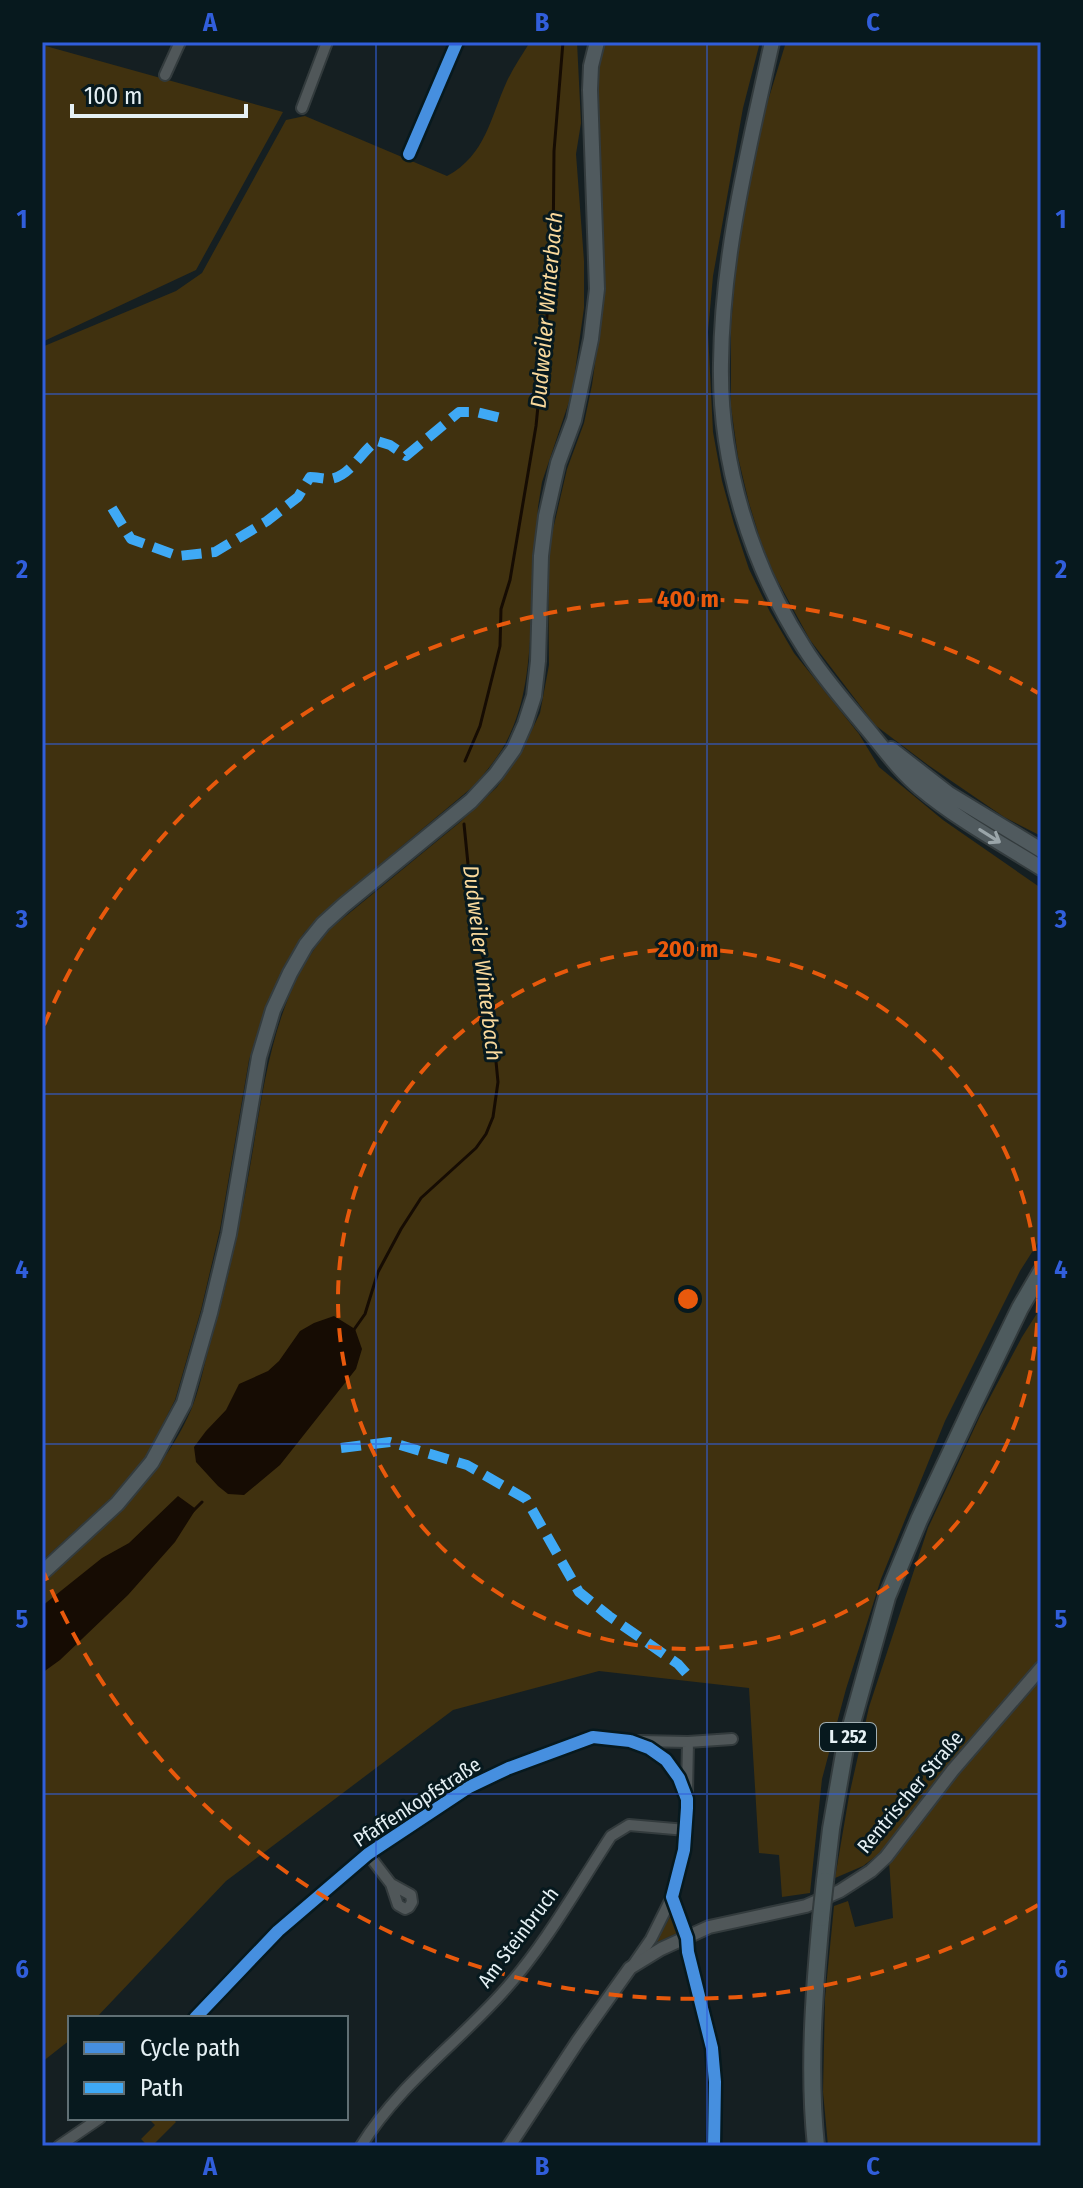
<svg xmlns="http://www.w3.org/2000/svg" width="1083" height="2188" font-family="'Fira Sans Condensed',sans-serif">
<rect width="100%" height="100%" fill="#151f22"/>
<path fill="#40310f" d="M530 42H577L581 123 576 154 584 261V308L572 393 542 482 538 507C536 542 534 577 532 612 529 654 528 695 510 734 502 753 488 769 475 785L329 907 304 933 284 966 265 1010 249 1060 220 1229 201 1310 175 1400 146 1457 111 1498 42 1561V347L176 291 202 273 286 120 305 116 447 176C486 155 490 118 507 81 513 68 522 55 530 42Z
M605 42H760L743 108 713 276 708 332 713 432 722 481 734 524 749 569 770 612 794 653 859 734 879 767 943 820 1041 888V1238L1020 1271 945 1421 881 1579 846 1689 822 1779 810 1893 782 1897 779 1855 759 1853 749 1688 599 1671 453 1710 226 1881 96 2018H70V2040L42 2062V1583C99 1532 160 1481 191 1410 199 1391 203 1370 208 1351 226 1291 239 1229 250 1167 264 1086 273 993 330 929L459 823 497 787 521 753 540 713 549 665 548 551 567 469 584 423 592 385 601 320 604 273 595 89 599 61Z
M786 42H1041V836L1004 817 928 765 875 725 810 640 774 574 761 542 749 503 738 457 731 407V326L738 243 759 130Z
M42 45 283 112 196 270 42 342Z
M1041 1307V2146H828L823 2092 825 1998 834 1906 848 1901 855 1927 893 1918 888 1847 863 1866 835 1878 849 1796 869 1707 928 1528 980 1416 1022 1337Z
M670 1917 674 1919 677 1933 658 1942 657 1940Z
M148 2118H172L176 2122 152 2146H148L141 2139 155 2125Z"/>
<path fill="#160c03" d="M334 1316 355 1329 362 1349 356 1369 280 1465 244 1495 228 1494 218 1486 196 1462 194 1447 206 1431 226 1410 239 1384 268 1371 279 1361 300 1331 314 1323Z
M178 1496 196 1509 175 1542 128 1595 60 1660 42 1673V1606L102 1558 129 1543Z"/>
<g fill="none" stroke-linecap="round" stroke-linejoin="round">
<path stroke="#160c03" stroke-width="3" d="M465 761 480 726 500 646 501 609 510 580 536 426 553 255 554 151 563 42
M353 1331 365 1314 378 1272 401 1229 421 1198 476 1148 486 1134 493 1117 498 1082 490 1000 468 864 464 824
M193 1511 202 1502"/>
<defs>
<path id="minor" d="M165 75 180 42
M302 108 327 42
M409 154 457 42
M640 1741 688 1742 732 1739
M687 1793 688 1742
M368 1854 391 1884 398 1905 405 1909 409 1907 412 1902 411 1895 391 1884
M633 1965 651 1939 672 1897
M195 2018 278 1931 368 1854 469 1787 509 1768 593 1737 630 1741 649 1748 666 1760 679 1778 687 1799V1808L684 1850 672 1897 687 1938 688 1952 712 2048 715 2082 714 2146
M59 2146 100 2118
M361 2146C398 2086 455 2045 502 1993 544 1947 577 1888 611 1836L629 1825 686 1830"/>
<path id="tertiary" d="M509 2146 578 2041 630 1968 661 1949 709 1927 806 1906 840 1891 871 1871 886 1857 953 1770 1041 1668"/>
<path id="secondary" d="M772 42C749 148 722 254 721 363 719 462 751 566 805 649 822 676 844 701 864 725 883 747 898 770 920 788 957 819 1001 843 1041 868
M891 749 949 794 1041 850
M42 1573 117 1504 152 1462 184 1403 210 1313 229 1234 259 1057 273 1010 290 973 306 945 323 924 344 905 471 801 496 774 514 749 525 724 534 696 538 661 541 556 546 516 558 463 574 420 591 339 597 289 590 90 591 66 597 42"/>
<path id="trunk" d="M825 1881 831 1829 845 1748 887 1597 919 1520 973 1405 1020 1308 1041 1272
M816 2146C808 2070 814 1993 821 1918"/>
</defs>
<use href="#minor" stroke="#333b3d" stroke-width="14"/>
<use href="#tertiary" stroke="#333b3d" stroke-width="16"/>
<use href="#secondary" stroke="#333b3d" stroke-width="18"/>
<use href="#trunk" stroke="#333b3d" stroke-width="20"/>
<use href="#minor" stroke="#505759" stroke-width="10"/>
<use href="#tertiary" stroke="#505759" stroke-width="12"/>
<use href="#secondary" stroke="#505a5e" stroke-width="14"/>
<use href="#trunk" stroke="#4e5b5e" stroke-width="16"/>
<defs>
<path id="trunk-bridge" d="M821 1918 825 1881"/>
</defs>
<use href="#trunk-bridge" stroke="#333b3d" stroke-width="20" stroke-linecap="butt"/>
<use href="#trunk-bridge" stroke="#4e5b5e" stroke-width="16"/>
<path stroke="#3fa9f5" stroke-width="10" stroke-dasharray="20 10" stroke-linecap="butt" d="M112 508 131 539 178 556 215 552 267 521 298 497 310 477C316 477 324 479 330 479 351 476 361 451 377 441L390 445 406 456 459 412H476L505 419
M341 1448 390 1442 467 1465 526 1499 579 1592 609 1616 678 1664 686 1673"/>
<defs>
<path id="cycleway" d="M409 154 457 42
M195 2018 278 1931 368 1854 469 1787 509 1768 593 1737 630 1741 649 1748 666 1760 679 1778 687 1799V1808L684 1850 672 1897 687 1938 688 1952 712 2048 715 2082 714 2146"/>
</defs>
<use href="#cycleway" stroke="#07191e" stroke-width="17"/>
<use href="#cycleway" stroke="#468fdf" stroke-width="12"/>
</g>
<defs><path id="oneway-shaft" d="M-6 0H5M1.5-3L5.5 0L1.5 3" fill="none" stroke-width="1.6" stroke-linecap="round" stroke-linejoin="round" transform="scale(2)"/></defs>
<use stroke="#9aa5a9" href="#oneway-shaft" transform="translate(990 836) rotate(32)"/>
<path fill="none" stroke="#315edb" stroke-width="2" stroke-opacity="0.55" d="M376 42V2146M707 42V2146M42 394H1041M42 744H1041M42 1094H1041M42 1444H1041M42 1794H1041"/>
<g fill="none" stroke="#e8590c" stroke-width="4" stroke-dasharray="14 10">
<circle cx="688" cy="1299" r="350"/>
<path d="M1038 1905A700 700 0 0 1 44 1573M44 1025A700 700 0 0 1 1038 693"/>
</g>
<g text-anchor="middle" stroke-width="6" stroke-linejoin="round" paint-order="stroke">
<rect fill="#07191e" stroke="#a2b0b4" stroke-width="2" x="820" y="1723" width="56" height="28" rx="6"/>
<g font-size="18" font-weight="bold" fill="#e5f0f4">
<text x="848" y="1743">L 252</text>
</g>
<g font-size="20" fill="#e5f0f4" stroke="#07191e">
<text transform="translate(910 1792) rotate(-50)" y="7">Rentrischer Straße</text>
<text transform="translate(417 1802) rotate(-33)" y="7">Pfaffenkopfstraße</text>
<text transform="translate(518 1937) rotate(-53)" y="7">Am Steinbruch</text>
</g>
<g font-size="22" font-style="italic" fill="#f9d99c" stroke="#07191e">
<text transform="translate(546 310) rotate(-85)" y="8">Dudweiler Winterbach</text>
<text transform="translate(483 963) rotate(83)" y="8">Dudweiler Winterbach</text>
</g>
</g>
<circle cx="688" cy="1299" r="12" fill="#e8590c" stroke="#07191e" stroke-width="4"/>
<g font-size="24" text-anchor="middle" font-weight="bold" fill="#e8590c" stroke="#07191e" stroke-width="6" stroke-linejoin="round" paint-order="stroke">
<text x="688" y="607">400 m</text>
<text x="688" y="957">200 m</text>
</g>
<rect width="1083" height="2188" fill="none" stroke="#07191e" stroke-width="88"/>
<rect x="68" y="2016" width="280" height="104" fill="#07191e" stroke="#606f74" stroke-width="2"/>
<rect x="84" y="2042" width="40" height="12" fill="#468fdf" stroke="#606f74" stroke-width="2"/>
<text x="140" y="2056" font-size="24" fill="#e5f0f4">Cycle path</text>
<rect x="84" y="2082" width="40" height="12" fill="#3fa9f5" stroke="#606f74" stroke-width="2"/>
<text x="140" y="2096" font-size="24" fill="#e5f0f4">Path</text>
<path d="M72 104v12h174v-12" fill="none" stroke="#e5f0f4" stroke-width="4"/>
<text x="84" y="104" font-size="24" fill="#e5f0f4" stroke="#07191e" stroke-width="6" paint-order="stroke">100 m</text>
<rect x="44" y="44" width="995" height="2100" fill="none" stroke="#315edb" stroke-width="3"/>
<g font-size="26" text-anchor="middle" font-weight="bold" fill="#315edb">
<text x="210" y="31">A</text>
<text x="542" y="31">B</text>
<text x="873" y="31">C</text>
<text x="22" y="228">1</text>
<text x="1061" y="228">1</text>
<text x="22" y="578">2</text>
<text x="1061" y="578">2</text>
<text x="22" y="928">3</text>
<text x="1061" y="928">3</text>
<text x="22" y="1278">4</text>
<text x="1061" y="1278">4</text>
<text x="22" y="1628">5</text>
<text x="1061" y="1628">5</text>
<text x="22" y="1978">6</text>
<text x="1061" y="1978">6</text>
<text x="210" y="2175">A</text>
<text x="542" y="2175">B</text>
<text x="873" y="2175">C</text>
</g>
</svg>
